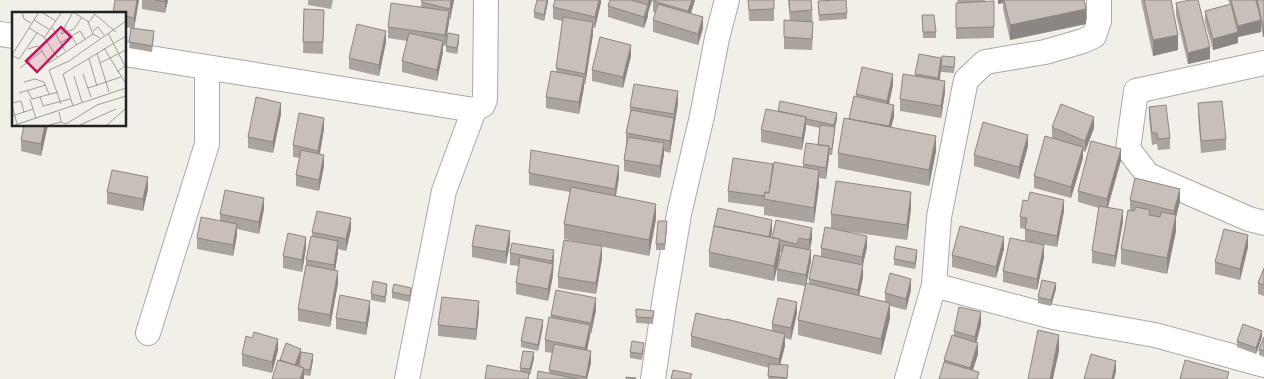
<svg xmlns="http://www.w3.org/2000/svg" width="1264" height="379" font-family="'Archivo Narrow',sans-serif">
<rect width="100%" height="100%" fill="#f2efe9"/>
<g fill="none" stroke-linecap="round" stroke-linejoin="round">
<defs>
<path id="minor" d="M0 34 14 36
M125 54 474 110 483 105 485 99 486 0
M1264 63 1136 91 1128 149 1148 175 1249 219 1264 223
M934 285 1053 317 1155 335 1264 365
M148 333 207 144V67
M407 379 444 191 474 110
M653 379 664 304 679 214 702 116 717 38 727 0
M907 379 934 285 939 217 966 80 985 62 1045 52 1083 41 1094 36 1099 21V0"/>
</defs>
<use href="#minor" stroke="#a9a9a9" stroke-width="26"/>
<use href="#minor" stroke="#fff" stroke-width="24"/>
</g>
<path fill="#aba49e" d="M115 0H139L134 28 154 37 152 52 129 48 131 28 125 27V14Z
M142 0H168L165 13 142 9Z
M308 0H333L331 9 308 5Z
M422 0H454L450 20H449L445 46H443V52L437 81 402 72V61L407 41 388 38V27L421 7Z
M548 0 544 21 534 18V12Z
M601 0 595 28H593V34L585 85H584L579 114 546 108V97L556 72 563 21 553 19V7Z
M609 0H652L648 13V16L644 28 608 17V6L610 1Z
M653 0H695L691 13 703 28 698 45 653 32V20L656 13 653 12Z
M748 0H774V21H749Z
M788 0H811L812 10 813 33 812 50 784 49V37L790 21Z
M957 0H985V2L994 1V38L956 39V3H958Z
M998 0H1084L1086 24 1010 40 1003 9V3L998 4Z
M1141 0H1171L1178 50 1153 56Z
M1228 0H1264L1263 37 1261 27V32L1238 37V43L1213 50 1205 22V11L1230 4Z
M818 1 847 13V19L819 21Z
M1176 3 1210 59 1188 64 1176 15Z
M304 9 324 10 323 54 303 53Z
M922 15 936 32V38H923Z
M459 41 457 54 446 52V46Z
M386 42 379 76 349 69V58Z
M631 56 623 88 592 81V70Z
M955 63 954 73 941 72V69L940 80 945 92 941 118 900 111V99L915 76V74L941 66Z
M893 85 889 104 894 117 891 127 936 151 929 186 838 168V153L849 119 856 96V94Z
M678 103 670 153 664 151 660 178 624 171V160L626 144V133L630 113V107Z
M1198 103 1226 139V150L1201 153 1198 115Z
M1149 107 1170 138V149L1158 150 1157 144 1152 145 1149 118Z
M778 111 837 119 835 127 832 155H829L826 179 819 178V185L814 223 764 215V207L728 202V191L773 164 803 167V164L818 145 820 128 806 125 802 150 761 142V130Z
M281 114 273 153 248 148V137Z
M48 125 41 156 21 151V140Z
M1052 127 1094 128 1085 152 1083 151V158L1071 198 1034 188V176L1052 138Z
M324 129 320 154 324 166 319 191 296 186V175L300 158 293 157V145Z
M1028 146 1019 179 974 166V155Z
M1121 160 1108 207 1123 221 1115 267 1092 263V251L1099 208 1078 202V191Z
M529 173 619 177 616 196 656 219 649 256 564 239V224L570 192 529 185Z
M148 189 143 211 107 204V192Z
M1130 200 1180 201 1176 217V231L1167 274 1121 264V249L1130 211Z
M911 208 907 240 844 231 867 247 863 265V277L859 296 885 302V293L911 290 906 310 890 306V318L881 355 798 335V320L805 286 777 281V269L782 252H780L774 281 709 267V252L772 231 771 238 812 239 810 250 811 261 806 283 809 284V279L821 256V248L831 228V214Z
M264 209 259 234 237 229V235L233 256 197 249V238L220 220V214Z
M1064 211 1057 247 1025 241V229L1020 228V217Z
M667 227 665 250H656V244Z
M351 229 346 251 338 249 335 271 338 283 330 327 298 321V309L306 265V260L312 237V232Z
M510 243 506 264 472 257V246Z
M1248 247 1240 280 1215 274V262Z
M306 248 302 272 283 268V256Z
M1004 249 996 278 952 267V255Z
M554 250 553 275 548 301 516 294V283L519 266 510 265V253Z
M917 256 915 269 894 265V259Z
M1044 257 1037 290 1003 282V271Z
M602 258 596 294 558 288V277Z
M1264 268V296L1258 294V283Z
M1056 289 1051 306 1038 303V297Z
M387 290 385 303 371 300V294Z
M392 292 411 294 410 302 392 298Z
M596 310 591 334H590L587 350 591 363 587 379H537L549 373 552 353 545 352V340L551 317V315Z
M654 311 653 324 636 323V317Z
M370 312 366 335 336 329V318Z
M479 312 476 340 438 336V325Z
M797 313 791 340 785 338V346L780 364 788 371 787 379H768L769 368 691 347V336L726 320 772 331V324Z
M981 324 976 343 978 354 973 370 979 379 944 362V360L954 336V331Z
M543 326 538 351 521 347V341Z
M1262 337 1256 354 1237 347V341Z
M1264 337V357L1259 355V349Z
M644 349 642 360 630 358V352Z
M278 350 272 373 242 366V354Z
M301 353 313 360 310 376 304 375V379H272L280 360Z
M534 358 530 375H529V379L520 371V368Z"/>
<path fill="#8b8681" d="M137 0H139L134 29V18Z
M165 0H168L165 13Z
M451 0H454L450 20V9Z
M547 0H548V2L544 21V15Z
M599 0H601V3L595 28V17Z
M648 0H652L648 13Z
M692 0H695L688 23V11Z
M998 0H1003V3L998 4Z
M648 5V16L644 28V17Z
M1086 9V24L1010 40V25Z
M449 11V23L445 46V35Z
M703 17V28L698 45V34Z
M1261 20V32L1238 37V43L1213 50V39L1238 32V26Z
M593 22V34L585 85V74Z
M1263 26H1264V37H1263Z
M386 31V42L379 76V65Z
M459 35V41L457 54V48Z
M1178 35V50L1153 56V40Z
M443 41V52L437 81V70Z
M631 45V56L623 88V77Z
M1210 47V59L1188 64V53Z
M941 58V69L938 89V78Z
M893 74V85L887 112V101Z
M584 77V88L579 114V102Z
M945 81V92L941 118V106Z
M678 91V103L670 153V141Z
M281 103V114L273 153V142Z
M894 105V117L888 139V128Z
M837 113V119L835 127 832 155 834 125Z
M806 117V128L802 150V138Z
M1094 117V128L1085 152V141Z
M324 118V129L318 162V151Z
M45 125H48L41 156V144Z
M1028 135V146L1019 179V167Z
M936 136V151L929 186V170Z
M664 143V155L660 178V166Z
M829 146V158L826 179V168Z
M1083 147V158L1071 198V187Z
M1121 149V160L1107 210V199Z
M324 155V166L319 191V180Z
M619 166V177L615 200V189Z
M819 170V185L814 223V208Z
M148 177V189L143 211V199Z
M1180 189V201L1176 217V231L1167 274V258L1174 222V211Z
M911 192V208L907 240V225Z
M264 198V209L259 234V222Z
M1064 200V211L1057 247V236Z
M656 204V219L649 256V240Z
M1123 210V221L1115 267V256Z
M351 218V229L346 251V239Z
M772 220V231L769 248V237Z
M237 224V235L233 256V245Z
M812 228V239L809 252V240Z
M510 231V243L506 264V252Z
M1248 235V247L1240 280V269Z
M867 236V247L862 268V257Z
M306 237V248L302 272V260Z
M1004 237V249L996 278V267Z
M780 239V255L774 281V266Z
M338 241V253L334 276V265Z
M1044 245V257L1037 290V279Z
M602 246V258L596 294V283Z
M554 250 553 275 548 301V289L552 271V261Z
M811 250V261L806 286V275Z
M917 250V256L915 269V263Z
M863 265V277L858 301V290Z
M338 271V283L330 327V315Z
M911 279V290L906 310V299Z
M1056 283V289L1051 306V300Z
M387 284V290L385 303V297Z
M596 298V310L591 334V323Z
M370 301V312L366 335V323Z
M479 301V312L476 340V329Z
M797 302V313L791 340V328Z
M890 303V318L881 355V339Z
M981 312V324L975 348V337Z
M543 320V326L538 351V345Z
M590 325V336L585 360V348Z
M1262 331V337L1256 354V348Z
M785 334V346L779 370V359Z
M1059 335V351L1053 379H1050Z
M278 339V350L272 373V362Z
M978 343V354L970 379V368Z
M301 349V355L295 373V367Z
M591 351V363L587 379H586Z
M534 352V358L530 375V369Z
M313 354V360L310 376V370Z
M1116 361V372L1114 379H1112Z
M304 368V379H300Z"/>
<path fill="#c7bfb8" stroke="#8b8681" d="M115 0H137L134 18 125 16V14L113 13Z
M155 0H165V2Z
M422 0H451L450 9 421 2Z
M537 0H547L544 15 534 12Z
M555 0H599L595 17 553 7Z
M610 0H631L648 5 644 17 608 6Z
M653 0H692L688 11 653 1Z
M748 0H774V9L749 10Z
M789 0H811L812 10 790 12Z
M837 0H846L847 13 819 15 818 1Z
M1004 0H1084L1086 9 1010 25Z
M1144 0H1171L1178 35 1153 40Z
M1190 0H1198L1210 47 1188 53 1176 3Z
M1231 0H1256L1261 20 1238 26Z
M1257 0H1264V26H1263Z
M994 1V27L956 28V3Z
M391 3 449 11 445 35 388 27Z
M658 4 703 17 698 34 653 20Z
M1231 4 1238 32 1213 39 1205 11Z
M304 9 324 10 323 42H303Z
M922 15H934L936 32H923Z
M563 17 593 22 585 74 556 68Z
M784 20 813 22 812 39 784 37Z
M357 24 386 31 379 65 349 58Z
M131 28 154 31 152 46 129 42Z
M409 33 443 41 437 70 402 61Z
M448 33 459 35 457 48 446 46Z
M600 37 631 45 623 77 592 70Z
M919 54 941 58 938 78 915 74Z
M942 56 955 57 954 67 941 66Z
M862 67 893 74 887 101 856 94Z
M551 71 584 77 579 102 546 97Z
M903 74 945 81 941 106 900 99Z
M634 84 678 91 674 114 630 107Z
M854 96 894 105 889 126 849 119Z
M256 97 281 103 273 142 248 137Z
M780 101 837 113 834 125 806 119V117L778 111Z
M1222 101 1226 139 1201 141 1198 103Z
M1061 104 1094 117 1085 141 1052 127Z
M1166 105 1170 138 1158 139 1157 133H1152L1149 107Z
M766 109 806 117 802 138 761 130Z
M631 110 674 118 670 141 626 133Z
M299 113 324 118 318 151 293 145Z
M844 118 936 136 929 170 838 153Z
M983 122 1028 135 1019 167 974 155Z
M24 125H45L41 144 21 140Z
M820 125 835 127 832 149H829V146L818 145Z
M1045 136 1083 147 1071 187 1034 176Z
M628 137 664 143 660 166 624 160Z
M1091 141 1121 149 1107 199 1078 191Z
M806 143 829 146 826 168 803 164Z
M301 150 324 155 319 180 296 175Z
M531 150 619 166 615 189 529 173Z
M733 158 773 164 769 193 765 192 764 196 728 191Z
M774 162 819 170 814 208 764 199 765 192 769 193Z
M112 170 148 177 143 199 107 192Z
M1135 178 1180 189 1174 211 1130 200Z
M836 181 911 192 907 225 831 214Z
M571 187 656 204 649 240 564 224Z
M225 190 264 198 259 222 220 214Z
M1030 192 1064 200 1057 236 1025 229 1027 218 1020 217 1023 200 1028 201Z
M1099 206 1123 210 1115 256 1092 251Z
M1136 207 1150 210 1149 215 1160 217 1161 212 1176 215 1167 258 1121 249 1128 210 1134 211Z
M718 208 772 220 769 237 714 226Z
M317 211 351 218 346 239 312 232Z
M201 217 237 224 233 245 197 238Z
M776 220 812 228 809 240 799 238 797 244 780 240V239L772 238Z
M658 221H667L665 244H656Z
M476 225 510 231 506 252 472 246Z
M714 226 780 239 774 266 709 252Z
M960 226 1004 237 996 267 952 255Z
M825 227 867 236 862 257 821 248Z
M1224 229 1248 235 1240 269 1215 262Z
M288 233 306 237 302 260 283 256Z
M311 236 338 241 334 265 306 260Z
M1010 238 1044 245 1037 279 1003 271Z
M564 240 602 246 596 283 558 277Z
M512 243 554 250 552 261 510 253Z
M784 245 811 250 806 275 777 269Z
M896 246 917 250 915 263 894 259Z
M814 255 863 265 858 290 809 279Z
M520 257 553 264 548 289 516 283Z
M306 265 338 271 330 315 298 309Z
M1264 268V285L1258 283Z
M890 273 911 279 906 299 885 293Z
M1042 280 1056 283 1051 300 1038 297Z
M373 281 387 284 385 297 371 294Z
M806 283 890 303 881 339 798 320Z
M394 284 411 288 410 296 392 292Z
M556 290 596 298 591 323 551 315Z
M340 295 370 301 366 323 336 318Z
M442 297 479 301 476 329 438 325Z
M778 298 797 302 791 328 772 324Z
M959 307 981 312 975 337 954 331Z
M636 309 654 311 653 318 636 317Z
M696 313 726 320V319L785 334 779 359 691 336Z
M526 317 543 320 538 345 521 341Z
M549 317 590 325 585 348 545 340Z
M1243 324 1262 331 1256 348 1237 341Z
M1038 330 1059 335 1050 379H1028Z
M254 332 278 339 272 362 242 354 246 336 252 338Z
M952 335 978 343 970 368 944 360Z
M1264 337V351L1259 349Z
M632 341 644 343 642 354 630 352Z
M286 343 301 349 295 365 280 360Z
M554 344 591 351 586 377 549 370Z
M523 351 534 352 530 369 520 368Z
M301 352 313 354 310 370 303 369 304 368 299 366Z
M1091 354 1116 361 1112 379H1084Z
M278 360 304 368 300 379H272Z
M1185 360 1229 372 1227 379H1180Z
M944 362 979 372 977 379H939Z
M769 364 788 365 787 378 768 376Z
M487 365 529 373 528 379H485Z
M673 370 692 374 690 379H671Z
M538 371 578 379H537Z
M626 377 636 378 635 379H626Z"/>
<g transform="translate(12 12)">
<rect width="114" height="114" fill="#f2efe9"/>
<path fill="none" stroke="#9f9d99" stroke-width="1" d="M10 0 12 7 19 11M29 0 44 9M61 0 49 22 62 17 70 5M61 0 77 10 83 2M80 0 104 20M22 8 38 18M76 10 81 22 88 26M40 15 53 39M17 16 32 25 45 45M81 19 86 15 92 23M57 20 65 33M96 21 113 54 105 60M32 26 50 0M48 31 68 19 73 27M92 36 114 72M30 39 37 51 81 22M85 41 97 80M0 43 27 0M0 43 7 47 25 21M77 47 85 74M88 51 114 38M8 56 30 39 25 34 16 37M71 62 79 85M62 64 70 90M12 70 23 67 32 70 37 82M76 76 109 65M16 79 20 87 46 80M7 81 34 73M28 85 31 94 58 87M18 87 24 107M0 91 9 89 12 100M49 92 37 58 57 49 114 9M0 93 5 112M61 94 51 62 114 24M0 104 21 97M49 110 54 112 85 93 114 84M3 113 114 76M37 113 49 110 47 100M68 113 104 97M95 113 114 96"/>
<path fill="#c2185b" fill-opacity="0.15" stroke="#c2185b" stroke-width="2.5" d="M49 15 59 25 25 60 14 49Z"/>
<rect width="114" height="114" fill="none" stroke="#222" stroke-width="2.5"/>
</g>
</svg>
